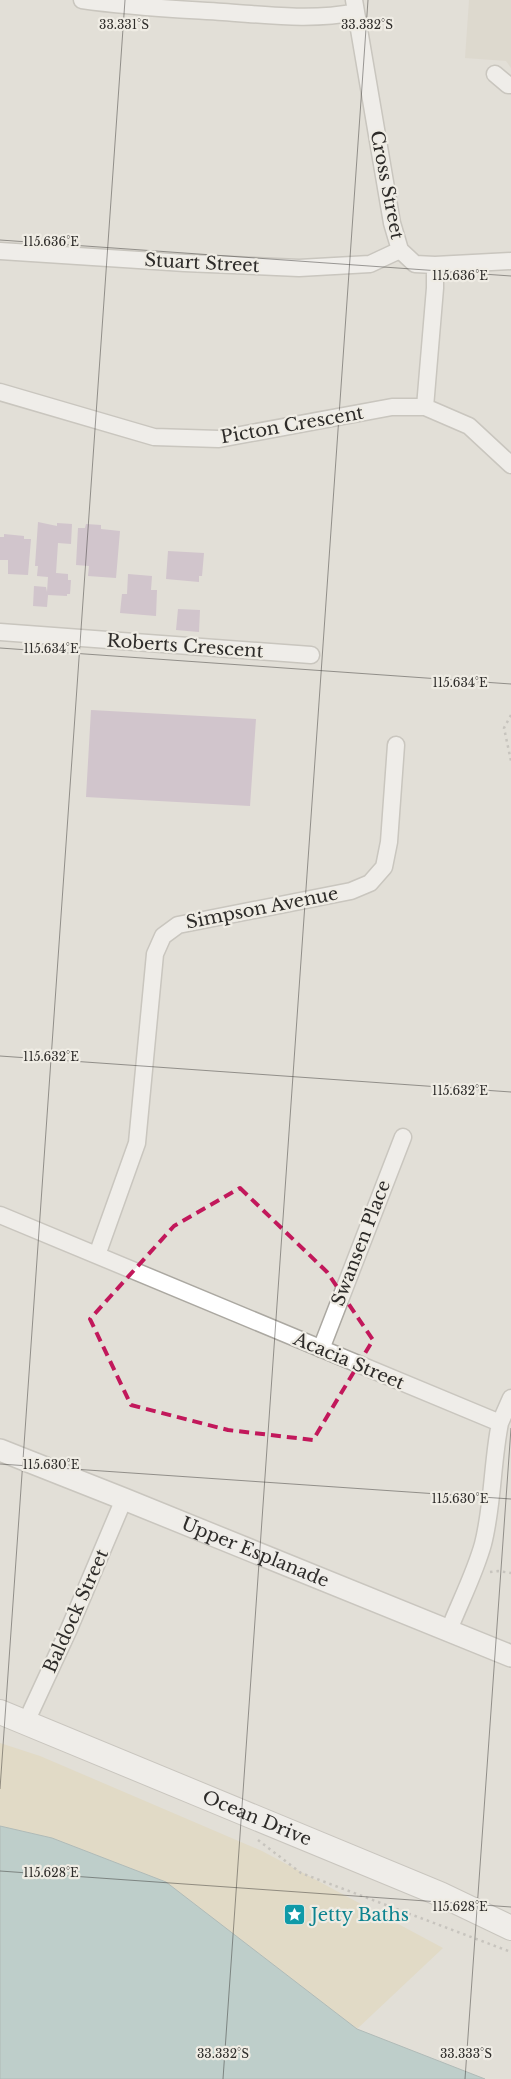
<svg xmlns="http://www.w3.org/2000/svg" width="511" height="2079" font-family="'Libre Baskerville',serif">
<rect width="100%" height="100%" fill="#e2dfd7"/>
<path fill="#d8d2c4" d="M469 0H511V68L506 61 465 58Z"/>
<path fill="#dfd5b1" d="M0 1743 40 1756 262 1851 443 1948 357 2029 166 1882 52 1838 0 1826Z"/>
<path fill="#92babb" stroke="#748f90" d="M0 1826 52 1838 166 1882 357 2029 485 2079H0Z"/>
<path fill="#bda6bf" d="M38 522 57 526V523L72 524 71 544 58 543 56 573 68 574V580H71L70 594H67V596L48 595 47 607 33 606 34 586 46 587 47 592 48 577 37 576 38 566H35Z
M86 524 101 525V529L120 531 116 578 88 576 89 566 76 565 78 528H85Z
M4 534 24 536V539H31L28 575 8 574V560H0V537H4Z
M168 551 204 553 202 576H199V582L166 579Z
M128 574 152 576 151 590H157L156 616 120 613 122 594H127Z
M178 609 200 610 199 632 176 630Z
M91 710 256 719 250 806 86 797Z"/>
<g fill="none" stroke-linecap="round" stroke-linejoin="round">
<defs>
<path id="minor" d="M82 0C129 7 176 9 223 12 268 15 312 21 356 12
M354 0 392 223 400 250 415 264 435 265V288L425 407
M495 74 508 85H511
M0 251 185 263 299 268 370 264 400 250
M435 265 511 261
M0 392 154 437 219 439 392 407H425L469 426 511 465
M0 632 311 655
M0 1215 500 1423C492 1463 493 1505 483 1544 475 1573 460 1602 449 1630
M97 1255 137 1143 155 954 163 936 178 925 351 891 370 883 384 867 389 842 396 745
M321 1349 403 1137
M500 1423 511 1398
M26 1722 69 1629 124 1499"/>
<g id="tertiary">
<path id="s1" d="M0 1450 124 1499 511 1656"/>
</g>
<g id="secondary">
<path id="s2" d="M0 1712 440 1894 511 1928"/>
</g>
</defs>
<use href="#minor" stroke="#aba8a1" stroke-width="19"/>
<use href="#tertiary" stroke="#aba8a1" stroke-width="24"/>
<use href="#secondary" stroke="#aba8a1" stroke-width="26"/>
<path stroke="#a7a59f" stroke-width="2.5" stroke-dasharray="2.5 4" stroke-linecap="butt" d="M511 715 504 728 511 761
M490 1572 498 1571 511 1573
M258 1840 301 1873 511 1952"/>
<use href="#minor" stroke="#fff" stroke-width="16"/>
<use href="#tertiary" stroke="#fff" stroke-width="21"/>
<use href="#secondary" stroke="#fff" stroke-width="24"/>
</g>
<path d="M0 0H511V2079H0ZM240 1188 327 1272 373 1340 313 1440 228 1430 131 1405 90 1319 174 1226Z" fill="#e2dfd7" fill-opacity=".55" fill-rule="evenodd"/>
<path fill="none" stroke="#c2185b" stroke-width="4" stroke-dasharray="10 6" stroke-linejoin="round" d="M240 1188 327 1272 373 1340 313 1440 228 1430 131 1405 90 1319 174 1226Z"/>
<path fill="none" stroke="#2e2c2a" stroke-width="1" stroke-opacity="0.45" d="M0 240 511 276M0 648 511 684M0 1056 511 1092M0 1464 511 1499M0 1789 125 0M0 1871 511 1907M223 2079 368 0M465 2079 511 1428"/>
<defs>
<symbol id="sight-square" viewBox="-11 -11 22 22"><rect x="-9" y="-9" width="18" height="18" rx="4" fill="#0f9aa8" stroke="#efece4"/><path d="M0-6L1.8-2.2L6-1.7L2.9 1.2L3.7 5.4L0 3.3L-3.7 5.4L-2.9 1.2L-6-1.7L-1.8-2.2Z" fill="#fff"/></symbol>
</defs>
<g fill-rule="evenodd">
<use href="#sight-square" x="282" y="1902" width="25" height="25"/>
</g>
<g text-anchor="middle" stroke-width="4.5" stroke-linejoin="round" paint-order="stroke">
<g font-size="18" fill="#2e2c2a" stroke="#efece4">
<text transform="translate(387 185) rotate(79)" y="6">Cross Street</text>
<text transform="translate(202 263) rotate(3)" y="6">Stuart Street</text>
<text transform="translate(292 425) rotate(-10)" y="6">Picton Crescent</text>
<text transform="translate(185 646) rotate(4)" y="6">Roberts Crescent</text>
<text transform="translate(262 908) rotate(-11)" y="6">Simpson Avenue</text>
<text transform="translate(361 1243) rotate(-69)" y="6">Swansen Place</text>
<text transform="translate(349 1361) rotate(23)" y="6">Acacia Street</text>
<text dy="6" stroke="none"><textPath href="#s1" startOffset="275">Upper Esplanade</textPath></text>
<text transform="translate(76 1611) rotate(-66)" y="6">Baldock Street</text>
<text dy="6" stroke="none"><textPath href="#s2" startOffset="278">Ocean Drive</textPath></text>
</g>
<g font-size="18" fill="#0d838f" stroke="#efece4" text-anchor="start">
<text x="311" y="1921">Jetty Baths</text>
</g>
</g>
<g font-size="12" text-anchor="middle" fill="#2e2c2a" stroke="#efece4" stroke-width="4.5" stroke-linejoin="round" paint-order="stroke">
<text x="124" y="29">33.331°S</text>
<text x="367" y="29">33.332°S</text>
<text x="51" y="246">115.636°E</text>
<text x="460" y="280">115.636°E</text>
<text x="51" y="653">115.634°E</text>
<text x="460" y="687">115.634°E</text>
<text x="51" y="1061">115.632°E</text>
<text x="460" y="1095">115.632°E</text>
<text x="51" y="1469">115.630°E</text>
<text x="460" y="1503">115.630°E</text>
<text x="51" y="1877">115.628°E</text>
<text x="460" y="1911">115.628°E</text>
<text x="223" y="2058">33.332°S</text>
<text x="466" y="2058">33.333°S</text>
</g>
</svg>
